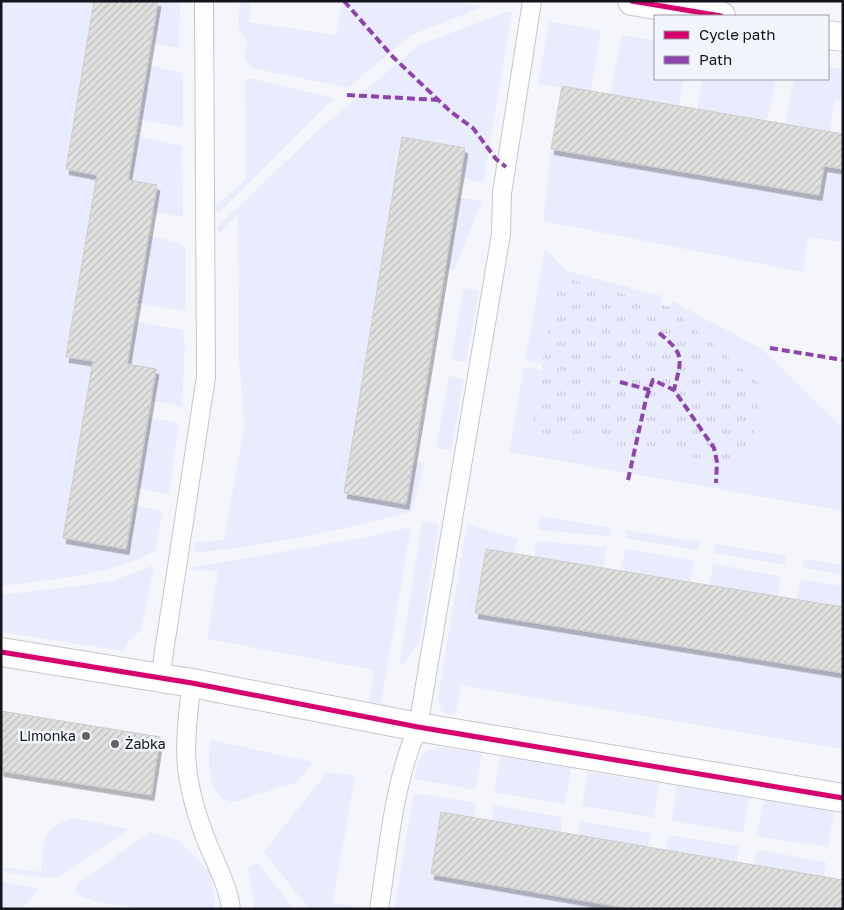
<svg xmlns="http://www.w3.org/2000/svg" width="844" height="910" font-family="'Golos Text',sans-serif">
<defs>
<pattern id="park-tufts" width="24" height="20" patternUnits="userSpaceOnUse" patternTransform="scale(1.25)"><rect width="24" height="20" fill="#e9ecfd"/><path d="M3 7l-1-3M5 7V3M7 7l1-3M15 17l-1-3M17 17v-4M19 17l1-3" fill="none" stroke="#c7cad8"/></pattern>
<pattern id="building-hatch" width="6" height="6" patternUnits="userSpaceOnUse" patternTransform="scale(1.25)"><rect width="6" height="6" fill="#e0e0df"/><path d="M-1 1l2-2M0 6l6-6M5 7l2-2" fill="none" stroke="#bfbfbf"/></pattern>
<filter id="shadow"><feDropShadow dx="3" dy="5.5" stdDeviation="0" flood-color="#0004"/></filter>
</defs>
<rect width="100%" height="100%" fill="#f5f6fb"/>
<path fill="#e9ecfd" d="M1 1H94L66 169 97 175 66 356 93 361 133 505 163 511 155 551C107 576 54 579 1 586Z
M158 1H180L179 48 151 44Z
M240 1H251L249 22 336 35 342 1H451L483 7 411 35 348 88 252 68 244 58 247 42 238 28Z
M506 12 512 13 483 183 460 178 464 148 403 138 344 493 406 504 413 462 424 463 413 511C342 531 268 545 194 553L196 542 224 540 244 427 239 358 238 213 219 234 217 227 323 126 419 45Z
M549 21 601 31 591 91 538 84Z
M622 35 655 40V79H684L679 106 610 94Z
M147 65 183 73V127L138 119Z
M828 67 843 69V100L835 99 830 131 785 124 794 79H828Z
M249 78 335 98 218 213 215 207 246 178 245 82Z
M702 79H776L767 121 697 109Z
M136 135 182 146 183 217 152 212 157 185 128 180Z
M551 149 819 195 824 166 843 169V242L808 237 803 272 543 221Z
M457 197 482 201 454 270 445 269Z
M148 235 179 243 185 249V311L137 303Z
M545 249 567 271 662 296 661 304 557 275 542 364 525 360Z
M464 288 479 291 466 362 451 360Z
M672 301 762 349 843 428V511L509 452 524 367 541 370 531 431 750 467 762 386 670 307Z
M134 321 183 330 185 345 182 407 151 400 156 369 127 364Z
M449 376 464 379 451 451 436 448Z
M148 417 179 423 169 494 136 488Z
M540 516 611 528 609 536 538 530Z
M422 521 439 524 419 644 399 668Z
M467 524 518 539 514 553 486 549 475 613 843 673V749L461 685 455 716 441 711 438 698Z
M411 527 381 704 369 702 374 670 207 639 218 571 191 570 193 567 363 538Z
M627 530 700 542 698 550 625 538Z
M536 541 606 547 603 568 534 557Z
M715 544 786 556 785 565 714 553Z
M625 549 694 561 691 583 621 571Z
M804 559 843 565V575L803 568Z
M713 564 781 576 778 597 709 585Z
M152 566 154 567 141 631 132 637 123 651 1 632V595L109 582Z
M801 579 843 586V607L797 600Z
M211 740 313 762 297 782 235 802C208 801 206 761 211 740Z
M439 747 482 753 475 790 414 779C419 760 418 752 439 747Z
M500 756 571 767 565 804 494 792Z
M327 772 355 776 333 902 364 909H309L264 852Z
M587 772 659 783 654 818 582 806Z
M677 785 749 797 743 833 671 821Z
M414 793 476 803 474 818 441 813 431 875 632 909H394Z
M764 800 834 812 828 847 756 836Z
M494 805 562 817 561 832 491 821Z
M74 818 129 829 60 876 44 878 1 871V867L41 872C45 840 39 829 74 818Z
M580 821 651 833 648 847 578 835Z
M150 832 179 841 210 872 215 901 214 909C182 909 99 910 76 893L77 884Z
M669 835 739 846 737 863 666 850Z
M757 850 826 862 824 877 754 866Z
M257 862 294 909H255L248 868Z
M1 881 39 889 22 909H1Z"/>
<path fill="url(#park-tufts)" d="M557 275 670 307 762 386 750 467 531 431Z"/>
<path fill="url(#building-hatch)" stroke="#cdcccb" filter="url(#shadow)" d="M94 1H158L128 180 157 185 127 364 156 369 126 549 63 538 93 361 66 357 97 175 66 169Z
M562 86 843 134V169L824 166 819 195 551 149Z
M402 137 465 148 406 504 344 493Z
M486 549 843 607V673L475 613Z
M1 711 160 737 151 795 1 771Z
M441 812 843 880V909H632L431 874Z"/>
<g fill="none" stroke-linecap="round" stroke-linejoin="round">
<defs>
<path id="service" d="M160 678 206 377 204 1
M192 683C183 746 182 776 205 837 213 858 229 887 231 909
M379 909C389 848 393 784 418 727L501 234 502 193 532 1"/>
<path id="minor" d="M632 1 721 16
M828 35 843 37
M1 652 192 683 418 727 843 798"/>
</defs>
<use href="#service" stroke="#c5c6cb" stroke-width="20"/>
<use href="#minor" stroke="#c5c6cb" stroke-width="30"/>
<use href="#service" stroke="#fefefe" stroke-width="18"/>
<use href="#minor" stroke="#fefefe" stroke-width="28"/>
<path stroke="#8e44ad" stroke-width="4" stroke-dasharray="8 4" stroke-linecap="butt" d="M344 1 393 57 451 112 473 128 496 159 506 167
M347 95 439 100
M659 333C685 354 682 358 674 390
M770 348 843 360
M620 382 650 390
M628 480 646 399 653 380 674 390 714 448 717 462 716 483"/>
<defs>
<path id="cycleway" d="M632 1 721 16
M1 652 192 683 418 727 843 798"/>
</defs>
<use href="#cycleway" stroke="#f3f5fd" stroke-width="8"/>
<use href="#cycleway" stroke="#d6006c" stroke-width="5"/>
</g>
<g fill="#63646a" stroke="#f3f5fd" stroke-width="2">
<circle cx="86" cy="736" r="5"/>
<circle cx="115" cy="744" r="5"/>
</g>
<g text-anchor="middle" stroke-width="5" stroke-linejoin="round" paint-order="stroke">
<g font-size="14" fill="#14151c" stroke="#f3f5fd" text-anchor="end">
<text x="76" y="741">Limonka</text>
<text x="125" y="749" text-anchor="start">Żabka</text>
</g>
</g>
<rect width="844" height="910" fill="none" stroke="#14151c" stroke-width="5"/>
<rect x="654" y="15" width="175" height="65" fill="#f3f5fd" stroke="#9a9ba3"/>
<rect x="664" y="31" width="25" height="8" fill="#d6006c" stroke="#9a9ba3"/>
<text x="699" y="40" font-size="15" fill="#14151c">Cycle path</text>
<rect x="664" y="56" width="25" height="8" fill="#8e44ad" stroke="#9a9ba3"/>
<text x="699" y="65" font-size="15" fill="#14151c">Path</text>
</svg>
